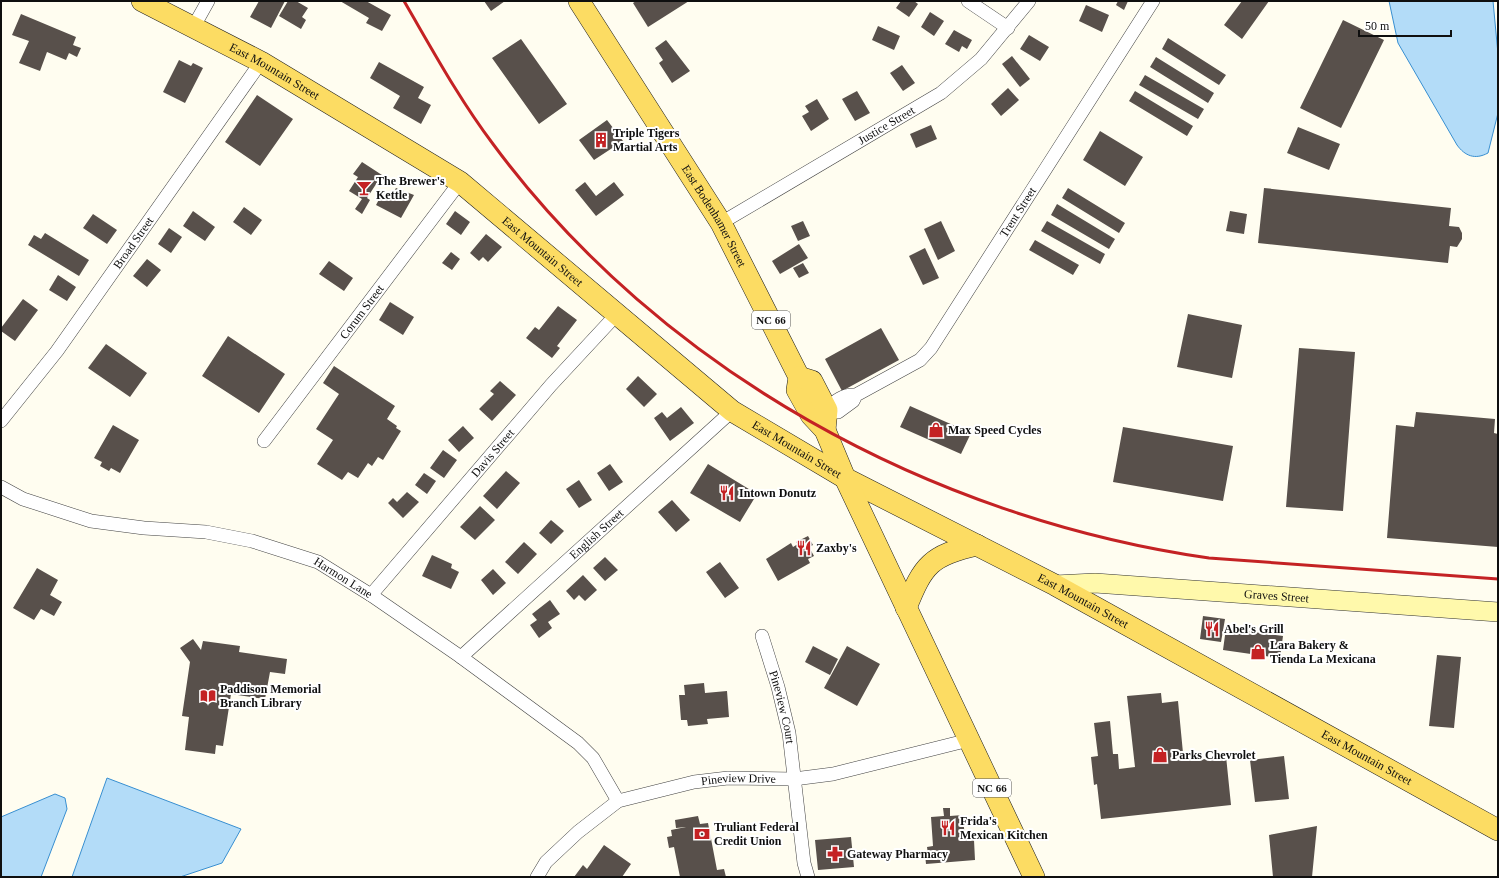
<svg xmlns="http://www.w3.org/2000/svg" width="1499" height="878" font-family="Georgia,serif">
<rect width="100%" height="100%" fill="#fffdf0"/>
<path fill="#b3dcf8" stroke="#388fd1" d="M1389 1H1493L1498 54V113L1488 153C1475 160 1465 156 1457 145L1398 43Z
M107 778 241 829 222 863 180 877H72Z
M55 794 65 798 67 809 41 877H1V817Z"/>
<path fill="#58504b" d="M259 1H285L271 28 250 17Z
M288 1H296L308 8 302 17 306 20 301 29 279 16Z
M340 1H366L391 15 382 31 366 23 369 18Z
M484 1H505L491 11Z
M636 1H689L648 27 633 3Z
M901 1H914L918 4 909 17 896 8Z
M1118 1H1128L1124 10 1116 5Z
M1242 1H1269L1242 39 1224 25Z
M1086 5 1109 15 1102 32 1079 21Z
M930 12 944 21 934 36 921 27Z
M21 14 76 37 73 45 81 48 77 57 69 53 66 60 47 52 40 71 19 63 29 41 12 35Z
M1343 20 1384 40 1341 128 1300 108Z
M878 26 900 36 894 50 872 40Z
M954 30 972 40 967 49 962 46 959 52 945 44Z
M1029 35 1049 47 1040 61 1020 49Z
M1168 38 1226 75 1219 85 1162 49Z
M521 39 567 104 539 124 492 58Z
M666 40 690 71 672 83 659 63 663 60 655 48Z
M1012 56 1030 79 1020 87 1002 64Z
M1156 57 1214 93 1208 103 1150 67Z
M179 60 191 66 193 63 203 68 185 103 163 92Z
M379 62 424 87 418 98 431 105 421 124 393 108 400 96 370 78Z
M902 65 915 83 903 91 890 73Z
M1145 75 1204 109 1198 119 1139 85Z
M1008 88 1019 100 1001 116 991 104Z
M857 91 870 113 855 121 842 99Z
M1135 91 1193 126 1187 136 1129 101Z
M257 95 293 119 260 166 225 142Z
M817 99 829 119 811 131 802 116 809 112 805 106Z
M607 120 623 141 594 160 579 140Z
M931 125 937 139 916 148 910 134Z
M1298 127 1340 144 1329 170 1287 153Z
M1100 131 1143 157 1125 186 1083 160Z
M362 162 382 175 367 198 370 200 362 214 355 209 362 199 349 191 358 177 353 174Z
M585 182 596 196 614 182 624 195 596 216 575 190Z
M396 188 414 195 401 218 376 205 383 192 391 197Z
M1068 188 1125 223 1119 233 1062 198Z
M1264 188 1451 208 1449 226 1459 227 1462 233V239L1457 247 1450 246 1448 263 1258 243Z
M1057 204 1115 239 1109 249 1051 215Z
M244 207 262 220 251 235 233 222Z
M193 211 215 227 205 241 183 226Z
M455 211 470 222 461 235 446 224Z
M1230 211 1247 214 1244 234 1226 231Z
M93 214 117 230 107 244 83 228Z
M803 221 810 236 798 241 791 226Z
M941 221 955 251 938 260 924 229Z
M1047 221 1105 254 1100 264 1041 231Z
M169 228 182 237 171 253 158 244Z
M45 233 89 260 79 276 28 245 34 235 41 239Z
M486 234 502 247 488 262 483 257 479 261 470 253Z
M1035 240 1079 265 1073 275 1029 250Z
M799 244 808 258 780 274 772 261Z
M925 248 939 278 923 285 909 256Z
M451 252 460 259 452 270 442 263Z
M147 259 161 270 147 287 133 276Z
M329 261 353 278 344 291 319 274Z
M803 263 809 273 799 278 793 268Z
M58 275 76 287 67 301 49 290Z
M23 299 38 310 15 341 1 331V328Z
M390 302 414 317 403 335 379 320Z
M558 306 577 320 557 346 560 348 552 358 526 338 535 327 539 330Z
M1188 314 1242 325 1232 378 1177 367Z
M881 328 899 360 842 391 825 359Z
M228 336 285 374 259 413 202 376Z
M106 344 147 373 130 397 88 368Z
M1299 348 1355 352 1343 511 1286 507Z
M334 366 395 406 387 419 397 426 396 428 401 431 383 460 378 457 372 466 368 463 358 478 348 472 342 480 317 464 333 440 316 429 339 394 323 383Z
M638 376 657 394 644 407 626 389Z
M500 381 516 395 492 421 479 409 494 394 490 391Z
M910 406 971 433 961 454 900 427Z
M681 407 694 423 670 441 654 418 662 412 667 418Z
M1416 412 1495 419 1494 433 1498 434V547L1387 538 1396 425 1414 427Z
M113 425 139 440 120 473 111 468 109 471 100 466 102 462 94 458Z
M463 426 474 438 459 452 448 440Z
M1123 427 1233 446 1223 501 1113 482Z
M443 450 457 460 444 478 430 468Z
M610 464 623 482 609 491 597 473Z
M708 464 757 494 740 522 690 493Z
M506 471 520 483 497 509 483 496Z
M424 473 436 481 427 494 415 485Z
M579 480 592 500 579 508 566 489Z
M407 492 419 502 403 518 388 503 393 498 397 502Z
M672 500 690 520 676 532 658 512Z
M480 506 495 520 475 540 460 527Z
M551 520 564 531 551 544 539 533Z
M808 536 813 545 809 547 814 556 808 559 810 563 778 581 766 559 791 543 793 547 798 544 796 542Z
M524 542 537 554 518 574 505 562Z
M432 555 452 564 451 568 459 572 451 589 422 576Z
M605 557 618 570 605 581 593 568Z
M720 562 739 588 725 598 706 572Z
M37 568 58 580 50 595 62 602 54 616 41 609 34 620 13 608Z
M493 569 506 583 493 595 481 580Z
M583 575 597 590 585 601 579 595 574 600 566 591Z
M550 600 560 614 548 622 552 628 539 638 530 625 537 620 532 614Z
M1203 616 1225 619 1221 642 1200 639Z
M1226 628 1283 636 1280 658 1223 650Z
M193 639 201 650 203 641 240 646 239 652 287 659 285 674 270 672 265 699 231 694 223 746 216 745 215 754 185 750 189 717 182 716 190 662 180 648Z
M813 646 838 659 830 675 805 662Z
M847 646 880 664 857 706 824 688Z
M1437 655 1461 657 1454 728 1429 726Z
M704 683 705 693 727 691 729 717 707 719 708 724 688 726 687 720H681L679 695H685L684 685Z
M1161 693 1162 703 1178 701 1183 753 1192 761 1226 756 1231 805 1101 819 1097 784 1094 785 1091 757 1098 756 1094 723 1110 721 1113 754H1118L1119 769 1135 767 1127 696Z
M1284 756 1289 799 1255 802 1250 760Z
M943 808H950V816L963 815 965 840H974L975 860 926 864 925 854H928L927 847 933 846 931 817 944 816Z
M698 816 700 824 708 823 717 870 724 869 726 877H680L674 847 669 848 667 837 672 836 671 830 686 827 676 828 675 820Z
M1317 826 1312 877H1273L1269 835Z
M851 837 854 867 818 870 815 840Z
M604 845 631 864 622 877H574L583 865 587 869Z"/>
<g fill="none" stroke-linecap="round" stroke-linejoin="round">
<defs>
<g id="street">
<path d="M968 1 1008 28"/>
<path d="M194 26 208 1"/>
<path id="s1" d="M721 223 941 93 981 59 1029 1"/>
<path id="s2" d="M856 395 853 401 838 412 827 410C834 401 844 394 856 395L920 360 931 348 1153 1"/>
<path id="s3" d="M1 421 57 351 261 62"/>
<path id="s4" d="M264 441 460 182"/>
<path id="s5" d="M1 487 23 499 91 521 144 528 206 532 252 541 318 562 371 595 461 657 578 743 593 758 618 801"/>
<path id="s6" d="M371 595 551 385 617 314"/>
<path id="s7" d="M762 636 778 687 789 733 804 863 808 877"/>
<path id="s8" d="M461 657 732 411"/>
<path id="s9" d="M537 877 546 862 578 832 618 801 694 782 728 778 794 779 833 774 969 740"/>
</g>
<g id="secondary">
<path id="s10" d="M1055 585 1095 583 1498 612"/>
</g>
<g id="primary">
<path id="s11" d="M142 1 261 62 460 182 732 411 845 478 1055 585 1498 830"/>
<path id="s12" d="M579 1 721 223 799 377 797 390 811 415 825 430 845 478 1034 877"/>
<path d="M799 377 812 381 827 410 825 430"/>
<path d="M906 608C923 565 931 555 977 545"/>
</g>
</defs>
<use href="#street" stroke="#424242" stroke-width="14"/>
<use href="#secondary" stroke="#313131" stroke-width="20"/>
<use href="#primary" stroke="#202020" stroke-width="22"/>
<use href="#street" stroke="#fff" stroke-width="13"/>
<use href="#secondary" stroke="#fff9ab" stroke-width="19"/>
<use href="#primary" stroke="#fcdc63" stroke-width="21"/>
<path stroke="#c42224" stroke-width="3" d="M404 1C432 49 459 99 493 144 661 371 931 518 1209 558L1498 579"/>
</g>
<defs>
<symbol id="building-bare" viewBox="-9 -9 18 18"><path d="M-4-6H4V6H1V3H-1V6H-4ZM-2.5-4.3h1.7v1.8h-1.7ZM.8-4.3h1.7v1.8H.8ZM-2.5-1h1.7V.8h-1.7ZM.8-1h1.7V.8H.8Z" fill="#c42224" stroke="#fff" stroke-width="2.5" paint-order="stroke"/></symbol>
<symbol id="bar-bare" viewBox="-9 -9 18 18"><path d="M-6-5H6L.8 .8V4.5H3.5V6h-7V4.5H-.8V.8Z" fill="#c42224" stroke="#fff" stroke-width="2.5" paint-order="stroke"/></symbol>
<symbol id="shop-bare" viewBox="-9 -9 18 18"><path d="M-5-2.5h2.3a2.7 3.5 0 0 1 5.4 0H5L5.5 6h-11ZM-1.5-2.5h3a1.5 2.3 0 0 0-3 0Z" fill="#c42224" stroke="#fff" stroke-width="2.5" paint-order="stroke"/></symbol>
<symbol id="restaurant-bare" viewBox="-9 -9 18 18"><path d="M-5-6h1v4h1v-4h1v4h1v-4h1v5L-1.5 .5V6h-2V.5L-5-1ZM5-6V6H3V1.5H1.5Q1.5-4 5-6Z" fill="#c42224" stroke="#fff" stroke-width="2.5" paint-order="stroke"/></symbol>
<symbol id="library-bare" viewBox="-9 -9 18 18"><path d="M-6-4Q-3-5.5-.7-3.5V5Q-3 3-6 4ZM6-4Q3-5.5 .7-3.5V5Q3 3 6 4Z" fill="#c42224" stroke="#fff" stroke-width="2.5" paint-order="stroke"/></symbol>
<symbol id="bank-bare" viewBox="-9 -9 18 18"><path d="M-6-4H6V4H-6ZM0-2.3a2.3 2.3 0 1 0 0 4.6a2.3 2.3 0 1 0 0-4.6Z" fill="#c42224" stroke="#fff" stroke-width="2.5" paint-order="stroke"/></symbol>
<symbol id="pharmacy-bare" viewBox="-9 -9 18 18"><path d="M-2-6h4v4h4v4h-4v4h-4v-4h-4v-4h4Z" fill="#c42224" stroke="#fff" stroke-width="2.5" paint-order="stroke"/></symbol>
</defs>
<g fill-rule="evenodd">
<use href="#building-bare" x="590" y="129" width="22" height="22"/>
<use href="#bar-bare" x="353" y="177" width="22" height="22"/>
<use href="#shop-bare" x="925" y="419" width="22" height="22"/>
<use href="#restaurant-bare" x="716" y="482" width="22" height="22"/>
<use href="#restaurant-bare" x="793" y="537" width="22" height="22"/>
<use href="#restaurant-bare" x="1201" y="618" width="22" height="22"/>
<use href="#shop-bare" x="1247" y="641" width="22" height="22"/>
<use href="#library-bare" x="197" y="685" width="22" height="22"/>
<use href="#shop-bare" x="1149" y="744" width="22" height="22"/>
<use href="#restaurant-bare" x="937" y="817" width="22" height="22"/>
<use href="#bank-bare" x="691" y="823" width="22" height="22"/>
<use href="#pharmacy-bare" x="824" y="843" width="22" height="22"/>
</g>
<g text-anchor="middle" stroke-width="4" stroke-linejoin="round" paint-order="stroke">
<g fill="#fff" stroke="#575757" stroke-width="1">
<rect x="752" y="311" width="38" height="18" rx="3"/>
<rect x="973" y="779" width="38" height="18" rx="3"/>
</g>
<g font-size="11" font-weight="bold" fill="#0f0f0f">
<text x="771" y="324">NC 66</text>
<text x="992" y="792">NC 66</text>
</g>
<g font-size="12" fill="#0f0f0f" stroke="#fff">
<text dy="4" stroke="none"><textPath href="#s11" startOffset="150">East Mountain Street</textPath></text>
<text dy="4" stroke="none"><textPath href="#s1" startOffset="192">Justice Street</textPath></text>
<text dy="4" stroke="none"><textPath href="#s2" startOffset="321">Trent Street</textPath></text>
<text dy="4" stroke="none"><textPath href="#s12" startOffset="254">East Bodenhamer Street</textPath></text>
<text dy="4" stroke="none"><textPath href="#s3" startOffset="222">Broad Street</textPath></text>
<text dy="4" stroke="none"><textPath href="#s11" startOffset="474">East Mountain Street</textPath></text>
<text dy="4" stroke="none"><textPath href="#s4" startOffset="162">Corum Street</textPath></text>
<text dy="4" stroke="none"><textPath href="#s11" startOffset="797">East Mountain Street</textPath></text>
<text dy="4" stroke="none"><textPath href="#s6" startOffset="187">Davis Street</textPath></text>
<text dy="4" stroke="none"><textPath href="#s8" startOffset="183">English Street</textPath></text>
<text dy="4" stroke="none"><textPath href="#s5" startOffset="358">Harmon Lane</textPath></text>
<text dy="4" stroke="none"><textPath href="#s10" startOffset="222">Graves Street</textPath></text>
<text dy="4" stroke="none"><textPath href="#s11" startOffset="1121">East Mountain Street</textPath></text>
<text dy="4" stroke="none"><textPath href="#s7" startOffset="74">Pineview Court</textPath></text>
<text dy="4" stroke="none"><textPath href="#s11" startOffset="1445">East Mountain Street</textPath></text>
<text dy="4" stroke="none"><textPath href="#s9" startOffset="235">Pineview Drive</textPath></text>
</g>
<g font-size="12" font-weight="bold" fill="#0f0f0f" stroke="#fff" text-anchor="start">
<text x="613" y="137">Triple Tigers<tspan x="613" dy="14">Martial Arts</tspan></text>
<text x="376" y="185">The Brewer's<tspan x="376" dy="14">Kettle</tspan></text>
<text x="948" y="434">Max Speed Cycles</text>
<text x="739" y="497">Intown Donutz</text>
<text x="816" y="552">Zaxby's</text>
<text x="1224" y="633">Abel's Grill</text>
<text x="1270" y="649">Lara Bakery &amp;<tspan x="1270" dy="14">Tienda La Mexicana</tspan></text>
<text x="220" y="693">Paddison Memorial<tspan x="220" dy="14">Branch Library</tspan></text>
<text x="1172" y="759">Parks Chevrolet</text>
<text x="960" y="825">Frida's<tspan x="960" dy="14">Mexican Kitchen</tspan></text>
<text x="714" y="831">Truliant Federal<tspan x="714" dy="14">Credit Union</tspan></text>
<text x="847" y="858">Gateway Pharmacy</text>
</g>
</g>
<rect width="1499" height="878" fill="none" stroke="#0f0f0f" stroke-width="4"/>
<path d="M1359 30v6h92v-6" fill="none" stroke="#0f0f0f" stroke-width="2"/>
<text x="1365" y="30" font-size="12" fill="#0f0f0f" stroke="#ffffff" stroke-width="3" paint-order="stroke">50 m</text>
</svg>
